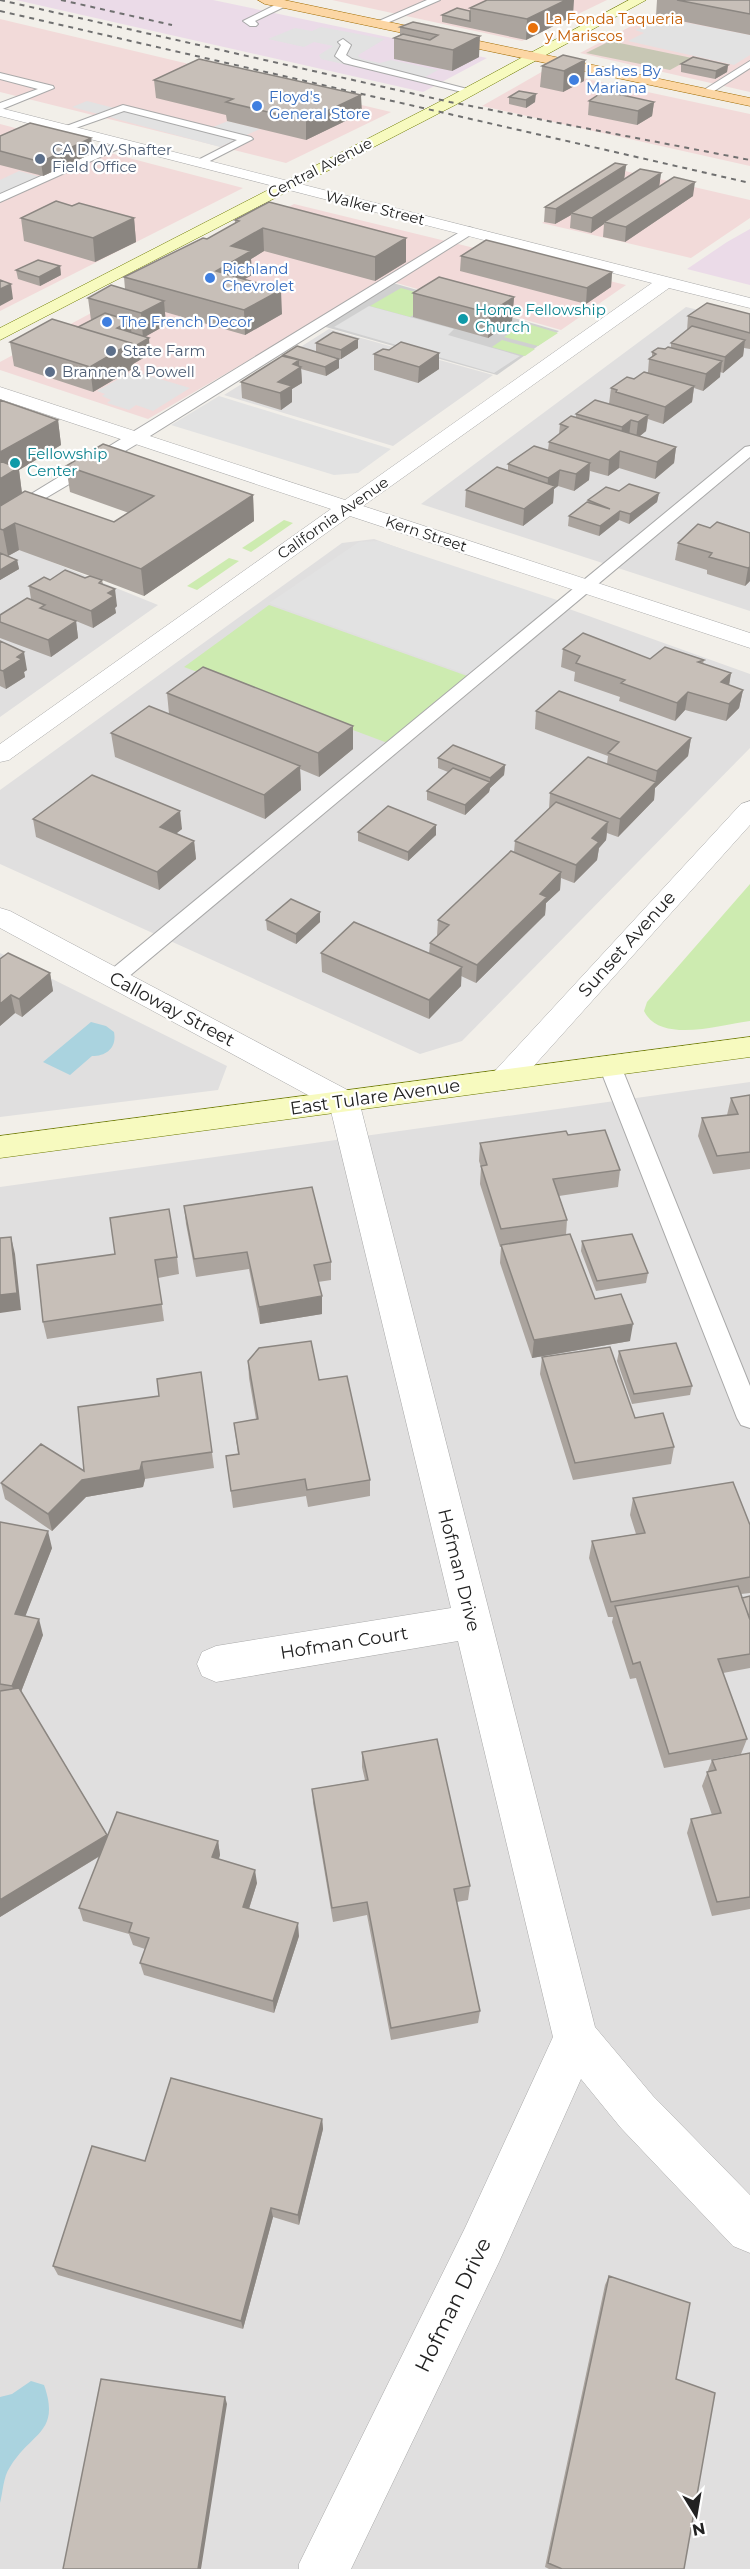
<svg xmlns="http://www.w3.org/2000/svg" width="750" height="2569" font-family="Montserrat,sans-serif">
<rect width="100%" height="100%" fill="#f2efe9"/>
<path fill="#e0dfdf" d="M686 307 750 322V611L421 504Z
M329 329 493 375 393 446 224 395Z
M374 539 750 674V748L462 1041 420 1054 0 864V790L342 543Z
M0 541 158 605 0 717Z
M0 953 227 1066 218 1090 0 1117Z
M750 1082V2569H0V1187Z"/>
<path fill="#f2dad9" d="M332 0H607L522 41Z
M681 0H750V92L580 53Z
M0 19 391 112 286 163 0 92Z
M545 70 750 114V166L482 106Z
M0 124 243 188 0 311Z
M625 171 750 200V218L691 258 542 223Z
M294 204 626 285 561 330 386 280 148 419 0 370V362Z"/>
<path fill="#ebdbe8" d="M16 0H213L487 58 423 92Z
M750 229V285L687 269 727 242Z"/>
<path fill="#d0d0d0" d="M386 281 559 331 497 375 315 324Z"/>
<path fill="#c7c7b4" d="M610 41 692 58 670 70 586 53Z"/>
<path fill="#cdebb0" d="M401 288 440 299 410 317 370 306Z
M525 323 558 333 538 346 504 337Z
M502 340 535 349 525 356 492 347Z
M284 520 293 523 251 552 242 548Z
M229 558 239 561 197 590 187 586Z
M269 605 470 677 393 745 184 667Z
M750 884V1021C720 1025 660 1044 644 1011L647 1002Z"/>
<path fill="#e2e2e2" d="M668 19 750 35V55L734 65 628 41 644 33 635 30 648 24 657 25Z
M321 27 385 39 360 54 358 56 362 59 380 63 391 60 438 70 418 81 321 59 319 55 333 46 314 42 304 47 268 39 295 28 312 31Z
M87 101 203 131 228 121 260 129 220 147 72 107Z
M19 171 41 177 0 196V180Z
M369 306 454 329 448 335 520 356 494 373 334 327Z
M133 371 190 388 153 411 136 405 129 410 107 403 111 400 102 396 105 394 97 391Z
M219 396 391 449 358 473 334 475 171 425Z
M378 541 560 601 472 676 269 603 359 542Z"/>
<path fill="#aad3df" d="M91 1022 106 1026 114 1032C117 1047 107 1056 92 1056L70 1075 43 1062Z
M31 2381 44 2385C61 2433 31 2432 10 2467 3 2477 3 2492 0 2503V2397L12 2394Z"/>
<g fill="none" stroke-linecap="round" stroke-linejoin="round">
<defs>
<path id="lane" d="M427 0H440L380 26 372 24Z
M283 1 288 4 286 6 255 21 258 24 256 26H250L243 21Z
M343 39 351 45 346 55 352 59 475 91 470 94 344 63 335 56 341 45 338 42Z
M750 61V68L708 95 704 96 699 93Z
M0 73 53 86 54 88 0 110V103L38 89 0 79Z
M123 105 251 137 253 139 200 166 196 165V161L237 140 124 111 70 130 66 131 61 128Z
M123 140 129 143 127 145 0 202V194Z
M468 227 472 228V234L142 441 0 525V513Z
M750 446V457L121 983 114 985 107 983 104 978 107 973 745 447Z
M610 1059 618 1061 621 1066 750 1386V1428L741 1425 737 1418 599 1066 602 1061Z"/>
<path id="street" d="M0 108 750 298V308L669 288 363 506 750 633V648L350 516 9 760 0 762V744L331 509 0 399V387L345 500 652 283 0 116Z
M750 801V825L515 1087 504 1090 493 1087 489 1080 493 1073 741 804Z
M0 908 10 911 355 1094 359 1101 595 2027 653 2096 750 2195V2253L733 2246 621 2128 581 2079 499 2262 351 2569H299V2564L465 2228 553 2037 458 1641 216 1682 202 1676 197 1664 202 1652 216 1646 451 1608 330 1107 0 928Z"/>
<path id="secondary" d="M629 0H646L455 105 0 340V328L445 99Z
M750 1037V1057L0 1158V1136Z"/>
<path id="primary" d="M258 0H284L750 98V106L265 4Z"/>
</defs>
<use href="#lane" stroke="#a9a9a9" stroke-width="2"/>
<use href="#street" stroke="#a9a9a9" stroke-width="1"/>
<use href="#secondary" stroke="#707d05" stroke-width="1"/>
<use href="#primary" stroke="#a06b00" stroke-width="1"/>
<use href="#lane" fill="#fff" fill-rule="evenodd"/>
<use href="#street" fill="#fff" fill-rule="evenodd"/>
<use href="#secondary" fill="#f7fabf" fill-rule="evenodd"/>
<use href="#primary" fill="#fcd6a4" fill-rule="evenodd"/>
<path stroke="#707070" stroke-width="2" stroke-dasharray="5 5" stroke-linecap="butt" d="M0 0 450 102 750 160
M61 0 172 25
M0 11 750 183"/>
</g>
<path fill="#aba49e" d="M657 0H750V35L656 16Z
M470 8 573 16 526 40 442 22V15L470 11Z
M413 22 479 57 452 71 394 59V38L400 35V27Z
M585 60 584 81 563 92 540 87 542 66Z
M681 64 728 65 727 72 715 79 681 72Z
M154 80 362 113 306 140 227 121 226 115 156 98Z
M509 97 535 102 526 108 509 104Z
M589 101 654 102 652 116 637 125 588 115Z
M0 136 91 138 93 153 43 176 0 165Z
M626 165 624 179 661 173 659 186 693 196 625 242 603 237 604 224 591 233 570 228 571 215 555 224 544 222 545 207Z
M72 206 134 218 136 242 95 262 24 241 21 218Z
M235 220 406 238V262L375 281 264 251 251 259 252 275 245 279 282 314 245 335 165 312 166 325 144 337 150 354 133 364 134 368 93 392 14 366 10 342 78 327 91 320 88 298 125 289 124 277 207 239 235 224Z
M461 256 612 272 611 287 586 304 460 271Z
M60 266 61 275 40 286 18 279 16 270Z
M413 293 514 297 512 321 488 338 413 317Z
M750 314V349L744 348 743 356 723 373 720 372V377L703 391 694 388 692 402 663 424 648 419 646 431 640 436 676 447 674 463 655 479 619 468 608 476 590 471 589 480 574 491 558 486 554 489 553 503 523 526 465 507 466 490 508 471V464L548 450 549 442 559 434 560 424 576 418V414L609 404 611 388 648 372 649 359 652 357V352L671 348V343L687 331 688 316Z
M358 339V348L341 359 317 352 339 368 326 376 301 369 302 383 292 389V402L281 410 242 398 241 382 283 356V355L316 352V343Z
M374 354 439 369 418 383 374 370Z
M0 400 58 420 61 445 19 470 22 493 114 522 129 513 70 492 66 466 253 495 254 521 144 596 102 580 103 584 117 606 115 608 116 613 93 628 76 621 78 638 51 657 0 638V615L31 599 29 586 50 580 85 578 90 576 19 550 8 556 17 560 19 569 0 580Z
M619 491 659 493 657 502 629 524 619 520 599 536 568 526 569 516 587 502 588 500Z
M750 533V581L745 586 707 574V570L675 560 678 543Z
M0 641 27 670 24 672 25 677 6 689 0 686Z
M563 649 650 659 704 660 703 664 731 673 729 685 743 690 739 708 726 721 685 710 675 721 619 701 620 697 574 681 575 672 561 667Z
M167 693 353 726V749L319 777 300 769 301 790 265 819 115 757 111 733 169 714Z
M536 711 691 738 688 756 655 788 654 800 618 837 607 833 606 840 599 848 597 860 574 883 561 878 560 890 546 903 545 915 476 983 461 976V986L429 1019 322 972 321 953 429 954 430 943 437 936 438 920 514 852 515 841 549 809 550 793 607 764 608 756 535 729Z
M438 758 505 765 504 775 490 788 489 792 465 815 427 800V791L448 772 438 768Z
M33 819 182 829 176 833 194 841 196 859 159 890 36 837Z
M436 825V835L408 861 358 841V832Z
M266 920 320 922 296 944 267 930Z
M0 959 50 973 53 991 22 1017 15 1013 0 1026Z
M750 1095V1169L713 1174 698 1136 702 1118 727 1115 731 1098Z
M568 1135 620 1170 618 1187 559 1196 567 1220 566 1235 595 1299 630 1341 532 1358 500 1263 501 1247H500L480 1184 481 1167 479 1161 480 1143Z
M184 1206 331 1262V1280L318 1282 322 1314 260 1324 249 1269 196 1277 186 1224Z
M582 1241 648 1273 646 1283 596 1291 581 1251Z
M177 1257 179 1274 158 1278 164 1321 47 1339 43 1322 37 1265Z
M619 1351 692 1386 690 1395 632 1404 617 1361Z
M542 1357 674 1447 671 1464 573 1480 540 1374Z
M248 1361 319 1380 370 1480V1496L308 1507 306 1496 233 1508 226 1456 238 1454 234 1423 256 1419 249 1378Z
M201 1372 214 1468 145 1479 143 1487 86 1497 52 1531 5 1499 1 1483 84 1471 159 1396Z
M633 1498 750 1525V1593L741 1594 742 1598 750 1596V1668L723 1673 747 1739 741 1754 664 1768 636 1678 630 1679 612 1622 613 1617H608L589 1558 592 1541 636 1534 630 1515Z
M0 1522 52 1548 25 1616 43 1635 21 1692 108 1836 218 1841 220 1855 219 1859 257 1883 249 1909 299 1936 274 2013 144 1975 140 1963 145 1949 133 1945 129 1934 83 1921 79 1908 100 1856 0 1917Z
M362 1752 470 1886 468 1900 457 1902 480 2011 478 2023 391 2040 367 1915 333 1922 313 1803 312 1789 365 1780 362 1767Z
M750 1753V1909L712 1916 687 1833 691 1819 712 1815 702 1786 712 1760Z
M322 2119 323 2129 299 2225 273 2217 243 2329 58 2275 53 2266 145 2161Z
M609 2276 676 2379 684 2569H549L545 2567 605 2285Z"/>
<path fill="#8b8681" d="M566 0H574L573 16 526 40 527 19Z
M480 36 479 57 452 71 453 50Z
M585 60 584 81 563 92 564 71Z
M728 65 727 72 715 79 716 71Z
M536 94 535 102 526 108V100Z
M361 95 362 113 306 140V121Z
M654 102 652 116 637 125 638 111Z
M91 138 93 153 43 176 41 162Z
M626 165 624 180 571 213V215L555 224 556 209Z
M661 173 659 188 604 222V224L591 233 592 218Z
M695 182 693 196 625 242 626 227Z
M134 218 136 242 95 262 93 238Z
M263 228 264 251 251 259 252 275 217 294 216 271 231 246Z
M406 238V262L375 281V257Z
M60 266 61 275 40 286 39 277Z
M612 272 611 287 586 304 587 288Z
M11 284 13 299 0 306V289Z
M281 290 282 314 245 335 244 310Z
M514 297 512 321 488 338 489 313Z
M164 301 166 325 143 338 141 313Z
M130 321 132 337 117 328Z
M149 338 150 354 133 364 134 368 93 392 90 367 131 343Z
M358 339V348L341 359V350Z
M745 340 743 356 723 373 725 357Z
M439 353V369L418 383 419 367Z
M339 359V368L326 376 325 367Z
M299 360V368L301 367 302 383 292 389V402L281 410 280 393 278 382 293 364Z
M722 361 720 377 703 391 706 374Z
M694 386 692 402 663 424 665 407Z
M648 415 646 431 636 439 638 422Z
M58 420 61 445 19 470 22 494 0 507V452Z
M631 420 629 436 620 443 622 427Z
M676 447 674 463 655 479 657 462Z
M620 451 619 468 608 476 609 460Z
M590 463 589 480 574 491 576 474Z
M560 470 558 486 554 489 553 503 523 526 524 509 547 492 548 478Z
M659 493 657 502 629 524 630 514Z
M253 495 254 521 144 596 141 569Z
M620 511 619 520 599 536 600 526Z
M15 523 19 550 8 556 3 530Z
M17 560 19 569 0 580V570Z
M750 567V581L745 586 748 568Z
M115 589 117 606 115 608 116 613 93 628 91 611 108 593Z
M76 621 78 638 51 657 48 640Z
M24 652 27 670 24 672 25 677 6 689 3 671 17 657Z
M731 673 728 691 721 682Z
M743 690 739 708 726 721 729 704Z
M688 692 685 710 675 721 677 703Z
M353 726V749L319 777 318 753Z
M691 738 688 756 655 788 654 800 618 837 620 819 655 783 657 771Z
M505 765 504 775 490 788 489 792 465 815V805L490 782V778Z
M300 766 301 790 265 819 264 795Z
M180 811 182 829 162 845 160 827Z
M608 822 606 840 599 848 597 860 574 883 576 865 592 838Z
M436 825V835L408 861V852Z
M194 841 196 859 159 890 157 872Z
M561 872 560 890 546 903 545 915 476 983 477 965 540 894Z
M320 912V922L296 944V934Z
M462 967 461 986 429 1019V1000Z
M50 973 53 991 22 1017 19 999Z
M11 995 15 1013 0 1026V1004Z
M11 1237 15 1254 21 1310 0 1313V1295Z
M322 1296V1314L260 1324 259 1307Z
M633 1324 630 1341 532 1358 534 1340Z
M142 1462 145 1479 143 1487 86 1497 52 1531 48 1514 82 1480Z
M48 1531 52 1548 20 1630 15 1614Z
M39 1619 43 1635 17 1702 12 1686Z
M107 1835 111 1849 0 1917V1900Z
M218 1841 220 1855 214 1871 212 1857Z
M255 1870 257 1883 245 1921 243 1907Z
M298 1923 299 1936 274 2013 273 2001Z
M322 2119 323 2129 299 2225 298 2215Z
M271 2208 273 2217 243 2329 241 2321Z
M225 2397 227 2404 201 2569H198Z"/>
<path fill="#c7bfb8" stroke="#8b8681" stroke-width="1.5" d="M487 0H566L527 19 470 8Z
M677 0H750V14Z
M457 8 470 11V21L442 15Z
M413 22 480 36 453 50 394 38 403 34 430 40 438 35 400 27Z
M563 55 585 60 564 71 542 66Z
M693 57 728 65 716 71 681 64Z
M199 59 361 95 306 121 226 102 233 99 154 80Z
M519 91 536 94 526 100 509 97Z
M604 91 654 102 638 111 589 101Z
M30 123 91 138 41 162 0 151V136Z
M615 163 626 165 556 209 545 207Z
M640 169 661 173 592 218 571 213Z
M674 177 695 182 626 227 604 222Z
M56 201 72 206 79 203 134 218 93 238 21 218Z
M269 202 406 238 375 257 263 228 231 246 251 251 216 271 281 290 244 310 124 277 203 238 207 239 239 221 235 220Z
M486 240 612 272 587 288 461 256Z
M38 260 60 266 39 277 16 270Z
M439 277 514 297 489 313 413 293Z
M0 280 11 284 0 289Z
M111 285 164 301 141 313 88 298Z
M707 303 750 314V333L688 316Z
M105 313 130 321 117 328 149 338 132 348 131 343 78 327Z
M52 319 131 343 90 367 10 342Z
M692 326 745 340 725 357 671 343Z
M333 332 358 339 341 350 316 343Z
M401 342 439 353 419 367 374 354 383 349 389 350Z
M297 346 339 359 325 367 283 355Z
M668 347 722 361 706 374 649 359 656 354 652 352 658 348 665 349Z
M282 356 299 360 293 364 301 367 278 382 292 386 280 393 241 382Z
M644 372 694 386 665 407 616 392 617 390 611 388 627 377 634 379Z
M0 400 58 420 0 452Z
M595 400 648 415 638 422 631 420 622 427 576 414Z
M571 416 676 447 657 462 620 451 609 460 549 442 568 427 560 424Z
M103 444 253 495 141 569 15 523 3 530 0 529V506L25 491 114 522 154 496 66 466Z
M534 446 590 463 576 474 560 470 548 478 508 464Z
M0 461 18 468 0 479Z
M497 467 555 486 524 509 466 490Z
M629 484 659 493 630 514 620 511 600 526 569 516 587 502 610 509 588 500 606 487 619 491Z
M717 522 750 533V567L748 568 709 557 712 553 678 543 698 524 710 528Z
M0 553 17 560 0 570Z
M65 570 85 578 90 576 102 580 99 583 115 589 108 593 114 596 91 611 29 586 44 577 50 580Z
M27 598 45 605 40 608 76 621 48 640 0 622V615Z
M583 633 650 659 665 647 704 660 698 662 731 673 721 682 743 690 729 704 688 692 677 703 621 683 625 680 576 663 580 656 563 649Z
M0 641 24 652 17 657 22 659 3 671 0 670Z
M203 667 353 726 318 753 167 693Z
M559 691 691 738 657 771 608 753 619 742 536 711Z
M149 706 300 766 264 795 111 733Z
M453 745 505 765 490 778 438 758Z
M588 757 656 782 620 819 550 793Z
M453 768 490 782 465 805 427 791Z
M92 775 180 811 160 827 194 841 157 872 33 819Z
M556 802 608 822 592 838 599 842 576 865 515 841Z
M388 806 436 825 408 852 358 832Z
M511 851 561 872 540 894 547 897 477 965 430 943 449 925 438 920Z
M291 899 320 912 296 934 266 920Z
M354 922 462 967 429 1000 321 953Z
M8 953 50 973 19 999 11 995 0 1004V959Z
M750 1095V1152L717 1156 702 1118 738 1114 731 1098Z
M605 1130 620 1170 553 1179 567 1220 501 1229 481 1166 487 1165 480 1143 566 1131 568 1135Z
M312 1187 331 1262 314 1265 322 1296 259 1307 247 1252 194 1259 184 1206Z
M169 1209 177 1257 155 1260 162 1304 43 1322 37 1265 115 1254 110 1218Z
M570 1234 595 1299 621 1294 633 1324 534 1340 501 1245Z
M632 1234 648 1273 597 1281 582 1241Z
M11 1237 17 1293 0 1295V1238Z
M311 1341 319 1380 347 1376 370 1480 307 1490 305 1479 231 1491 226 1456 239 1454 234 1423 258 1419 248 1361 259 1348Z
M676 1343 692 1386 634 1394 619 1351Z
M610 1347 635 1418 663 1413 674 1447 575 1463 542 1357Z
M201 1372 212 1452 142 1462 140 1470 82 1480 48 1514 1 1483 41 1444 84 1471 78 1407 159 1396 157 1379Z
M733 1482 750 1525V1577L611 1602 592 1541 645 1533 633 1498Z
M0 1522 48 1531 15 1614 39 1619 12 1686 0 1684Z
M738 1586 750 1620V1654L718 1659 747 1739 669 1754 640 1662 633 1664 615 1606Z
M750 1596V1619L742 1598Z
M19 1688 107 1835 0 1900V1691Z
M437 1739 470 1886 454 1889 480 2011 391 2028 367 1902 332 1908 312 1789 368 1780 362 1752Z
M750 1753V1897L717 1902 691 1819 721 1813 707 1772 716 1770 712 1760Z
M117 1812 218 1841 212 1857 255 1870 243 1907 298 1923 273 2001 140 1963 149 1938 129 1932 132 1923 79 1908Z
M171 2078 322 2119 298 2215 271 2208 241 2321 53 2266 92 2146 145 2161Z
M609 2276 690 2303 676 2379 715 2393 684 2569H562L548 2563Z
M101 2379 225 2397 198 2569H63Z"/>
<circle fill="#e8710a" stroke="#fff" stroke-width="2" cx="533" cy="28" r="6"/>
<g fill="#3f7fe0" stroke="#fff" stroke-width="2">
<circle cx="574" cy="80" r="6"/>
<circle cx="257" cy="106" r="6"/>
<circle cx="210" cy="278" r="6"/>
<circle cx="107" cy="322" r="6"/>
</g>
<g fill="#5c6f8a" stroke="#fff" stroke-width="2">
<circle cx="40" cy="159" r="6"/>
<circle cx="111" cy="351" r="6"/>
<circle cx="50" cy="372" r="6"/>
</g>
<g fill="#0f9aa8" stroke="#fff" stroke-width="2">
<circle cx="463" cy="319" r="6"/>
<circle cx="15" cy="463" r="6"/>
</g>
<g text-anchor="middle" stroke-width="4.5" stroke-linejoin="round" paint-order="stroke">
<g font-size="15" fill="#c56008" stroke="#fff" text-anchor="start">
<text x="545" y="24">La Fonda Taqueria<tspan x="545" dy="17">y Mariscos</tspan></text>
</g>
<g font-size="15" fill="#366cbe" stroke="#fff" text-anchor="start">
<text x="586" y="76">Lashes By<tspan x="586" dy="17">Mariana</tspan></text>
<text x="269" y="102">Floyd's<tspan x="269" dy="17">General Store</tspan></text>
<text x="222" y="274">Richland<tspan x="222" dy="17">Chevrolet</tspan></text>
<text x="119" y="327">The French Decor</text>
</g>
<g font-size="15" fill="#4e5e75" stroke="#fff" text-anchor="start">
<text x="52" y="155">CA DMV Shafter<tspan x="52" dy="17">Field Office</tspan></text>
<text x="123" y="356">State Farm</text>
<text x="62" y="377">Brannen &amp; Powell</text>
</g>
<g font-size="15" fill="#222" stroke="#fff">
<text transform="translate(320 168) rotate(-27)" y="5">Central Avenue</text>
<text transform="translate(375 208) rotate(14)" y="5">Walker Street</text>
<text transform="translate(333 518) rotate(-35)" y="5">California Avenue</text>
<text transform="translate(426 534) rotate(18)" y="5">Kern Street</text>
</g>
<g font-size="15" fill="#0d838f" stroke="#fff" text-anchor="start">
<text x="475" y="315">Home Fellowship<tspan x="475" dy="17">Church</tspan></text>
<text x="27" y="459">Fellowship<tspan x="27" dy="17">Center</tspan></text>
</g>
<g font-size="18" fill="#222" stroke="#fff">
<text transform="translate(627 944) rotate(-48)" y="6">Sunset Avenue</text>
<text transform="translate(172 1009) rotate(28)" y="6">Calloway Street</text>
<text transform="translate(375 1097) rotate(-8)" y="6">East Tulare Avenue</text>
<text transform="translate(459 1570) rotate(76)" y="6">Hofman Drive</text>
<text transform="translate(344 1643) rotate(-9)" y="6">Hofman Court</text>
</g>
<g font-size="21" fill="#222" stroke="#fff">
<text transform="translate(453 2305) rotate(-64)" y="7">Hofman Drive</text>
</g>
</g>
<g transform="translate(696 2515) rotate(169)" stroke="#ffffff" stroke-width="4.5" paint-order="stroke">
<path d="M0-4.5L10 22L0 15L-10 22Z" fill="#222222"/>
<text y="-9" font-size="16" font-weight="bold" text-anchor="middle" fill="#222222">N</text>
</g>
</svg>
